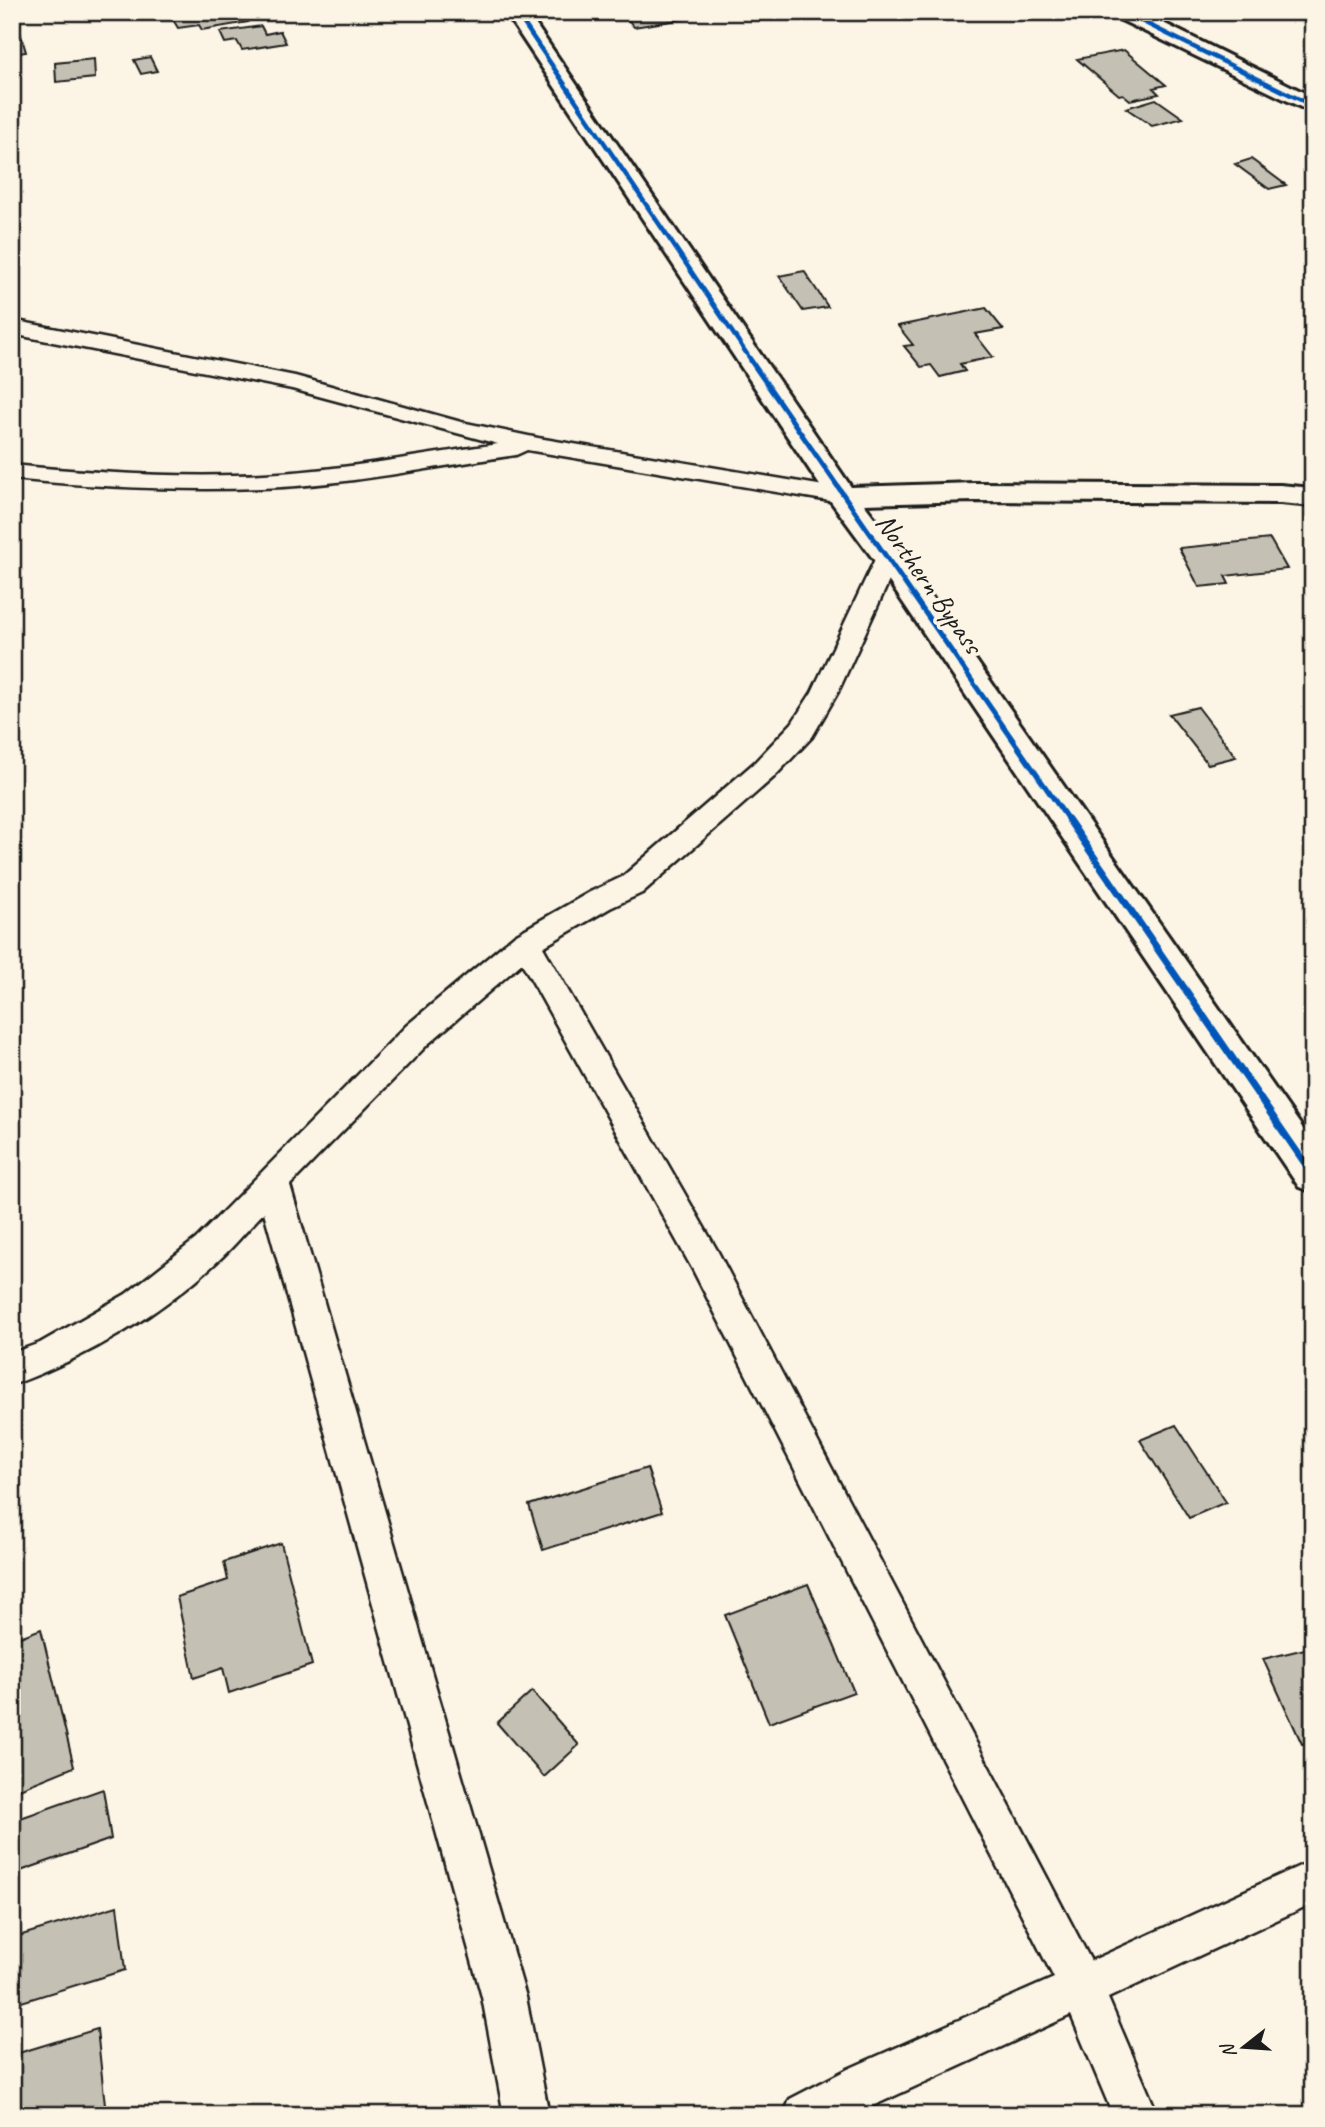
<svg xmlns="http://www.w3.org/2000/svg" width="1325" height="2127" font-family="Caveat,sans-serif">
<rect width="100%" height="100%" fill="#fcf5e5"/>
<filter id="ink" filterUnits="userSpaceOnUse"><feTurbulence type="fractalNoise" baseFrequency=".0143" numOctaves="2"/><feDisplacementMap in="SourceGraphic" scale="14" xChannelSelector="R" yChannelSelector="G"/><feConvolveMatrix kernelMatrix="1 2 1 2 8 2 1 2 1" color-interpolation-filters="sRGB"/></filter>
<g filter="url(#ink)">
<path fill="#c4c0b3" stroke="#1c1c1c" stroke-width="2" d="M207 12H242L248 22 202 30 199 25 178 28 172 18Z
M622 12H678L684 19 634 27Z
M261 26 265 34 280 31 286 43 242 50 237 41 225 43 220 32Z
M20 32 26 52 12 54V33Z
M1124 50 1166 85 1153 88 1159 94 1130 100 1123 94 1119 95 1077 59Z
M150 57 157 71 141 74 134 60Z
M94 59 95 78 56 82 55 63Z
M1156 99 1183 118 1152 126 1126 108Z
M1251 159 1286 185 1269 189 1235 164Z
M804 271 828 307 803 311 779 276Z
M986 308 1003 329 975 334 993 357 960 364 965 371 940 377 931 365 921 367 904 346 913 345 898 326Z
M1270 539 1287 569 1225 576 1229 584 1199 587 1179 548Z
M1198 707 1236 757 1208 764 1169 714Z
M1176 1425 1226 1502 1189 1518 1140 1440Z
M647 1468 662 1512 543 1550 529 1505Z
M281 1543 312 1665 229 1693 223 1668 194 1678 177 1597 228 1580 224 1562Z
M808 1584 854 1692 769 1723 725 1615Z
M41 1629 74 1767 12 1792V1640Z
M1313 1647V1741L1302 1744 1263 1659Z
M532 1691 579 1745 544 1777 497 1723Z
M103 1789 111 1839 12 1874V1821Z
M117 1906 125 1970 12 2005V1938Z
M97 2029 106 2115H12V2055Z"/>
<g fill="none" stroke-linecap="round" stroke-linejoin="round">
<defs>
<path id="lane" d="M12 320 295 376 461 422 538 438 842 489 851 491 854 496 851 501 842 503 527 450 516 455C432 467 347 485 262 488 179 491 95 487 12 479V465C93 473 183 478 264 474 343 470 420 455 498 444L292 389 12 334Z
M888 549 897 551 900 557 838 692 812 737 774 777 642 893 610 908 543 947 717 1250 1091 1961 1313 1860V1903L1108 1998 1158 2115H1113L1071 2015 853 2115H784L790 2099 848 2069 1054 1978 693 1270 522 963 428 1044 290 1185 526 1997 549 2115H504L482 1997 264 1212C249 1228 235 1245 220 1259 160 1315 88 1357 12 1385V1353L40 1343 126 1294 196 1239 406 1026 515 935 590 892 622 877 754 763 792 723 812 692 876 557 879 551Z"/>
<path id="street" d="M505 12H527L851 487 974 483 1280 485 1313 488V506L1280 503 974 501 864 504 899 550 1313 1143V1192L1299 1187 877 564 827 496Z
M1112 12H1141L1313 97V113L1115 17Z"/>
</defs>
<use href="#lane" stroke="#1c1c1c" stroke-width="5"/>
<use href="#street" stroke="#1c1c1c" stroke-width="6"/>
<use href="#lane" fill="#fcf5e5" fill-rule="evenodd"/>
<use href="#street" fill="#fcf5e5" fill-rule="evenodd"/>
<defs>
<path id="cycleway-far2" d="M516 12 753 363
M1123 12 1313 106"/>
<path id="cycleway-far1" d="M751 361 1069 821"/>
<path id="cycleway" d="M1068 819 1313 1175"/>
</defs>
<use href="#cycleway-far2" stroke="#fcf5e5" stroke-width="7"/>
<use href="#cycleway-far1" stroke="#fcf5e5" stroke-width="9"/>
<use href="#cycleway" stroke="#fcf5e5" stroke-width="11"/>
<use href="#cycleway-far2" stroke="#0057b8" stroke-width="4.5"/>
<use href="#cycleway-far1" stroke="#0057b8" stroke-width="5"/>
<use href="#cycleway" stroke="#0057b8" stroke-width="7"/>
</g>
</g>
<g text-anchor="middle" stroke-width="7" stroke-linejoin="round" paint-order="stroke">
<g font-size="28" fill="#1c1c1c" stroke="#fcf5e5">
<text transform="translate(930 583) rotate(55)" y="10">Northern Bypass</text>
</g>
</g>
<rect width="1325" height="2127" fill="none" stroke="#fcf5e5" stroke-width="42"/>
<rect x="21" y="21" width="1283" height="2085" fill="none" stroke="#1c1c1c" stroke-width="2.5" filter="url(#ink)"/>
<g transform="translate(1244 2047) rotate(253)" stroke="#fcf5e5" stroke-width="5" paint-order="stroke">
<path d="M0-5L12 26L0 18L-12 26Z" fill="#1c1c1c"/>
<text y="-10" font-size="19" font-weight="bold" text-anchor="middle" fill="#1c1c1c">N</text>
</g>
</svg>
